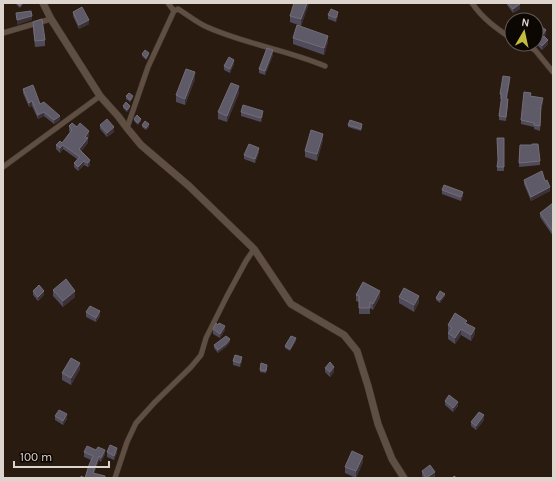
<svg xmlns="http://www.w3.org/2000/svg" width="556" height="481" font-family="Karla,sans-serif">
<rect width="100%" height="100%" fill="#291b10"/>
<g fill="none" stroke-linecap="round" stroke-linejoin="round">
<defs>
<path id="minor" d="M168 3 174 11
M472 3C483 19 496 28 512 39
M3 33 51 19
M524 44 535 50 553 72
M127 128 148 67 174 11 178 9C188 15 197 23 207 27 245 44 287 50 325 66
M3 167 100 96
M115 478 127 442 136 423 155 402 191 367 201 355 206 338 227 296 246 261 254 249"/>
<path id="tertiary" d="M43 3 51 19 100 96 118 116 127 128 141 145 189 186 254 249 291 304 344 335 357 351 368 386 378 424 392 459 404 478"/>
</defs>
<use href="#minor" stroke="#3e332e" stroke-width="6"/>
<use href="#tertiary" stroke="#3e332e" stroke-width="8"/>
<use href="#minor" stroke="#5f4f43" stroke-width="5"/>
<use href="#tertiary" stroke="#5f4f43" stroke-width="7"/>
</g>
<path fill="#504b5b" d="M16 3H23V4L20 8 16 4Z
M309 3 301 26 290 22V16Z
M507 3H519L520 9 513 13 507 5Z
M73 12 89 24 79 29 73 16Z
M328 15 338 16 336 22 328 19Z
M33 22 45 40V46L35 47 33 29Z
M536 27 546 34 544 37 548 44 542 50 538 46V42L542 38 536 34Z
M293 38 328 42 324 55 293 44Z
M142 54 149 55 146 60 142 56Z
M273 55 265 75 259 73V69Z
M234 64 230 73 224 70V66Z
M195 79 185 105 176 102V95Z
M510 81 507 99 508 104 506 121 499 120V116L502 99H500V94Z
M23 89 40 104 60 120 54 124 44 116 38 119 32 106 29 107 23 93Z
M239 93 227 122 218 119V112Z
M126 96 133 98 130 102 126 99Z
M531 96 543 102 541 110 540 131 534 129V127L521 124V120Z
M123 106 130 108 127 112 123 108Z
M241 112 263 115 261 122 241 116Z
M134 119 141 121 138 125 134 121Z
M100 125 114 132 107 137 100 129Z
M142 125 149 127 146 130 142 127Z
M348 125 362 126 361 131 348 127Z
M69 126 77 127 89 136 87 138 88 143 81 151 90 165 88 167 84 165 78 171 74 167V163L77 159 63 149 60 153 56 149V145L62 143 70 132 69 131Z
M504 138V171H497V167Z
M323 140 317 161 305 157V151Z
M520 145 540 161V165L519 167Z
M259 152 255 163 244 159V155Z
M524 180 545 181 550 191 531 201 524 184Z
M442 190 463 196 461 201 442 194Z
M553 203V236L540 217V213Z
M53 290 75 297 63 307 53 296Z
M33 291 44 295 38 301 33 295Z
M356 295 380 297 373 310 370 308V314H359V302L356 301Z
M445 296 440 303 436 300V298Z
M399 297 419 302 414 312 399 303Z
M86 312 100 316 96 322 86 317Z
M467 323 475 334 471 341 461 335 455 344 448 339V333L449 332 448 331V325Z
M213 329 225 330 220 338 213 334Z
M296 341 290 351 285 348V346Z
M230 342 226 347 218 353 214 348V345Z
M233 361H242L240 367 233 365Z
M267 367 266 373 260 372V370Z
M325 368 334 372 330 377 325 372Z
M80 369 71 385 62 380V373Z
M445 401 458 406 453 412 445 405Z
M55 416 67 419 63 425 55 420Z
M484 420 476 430 471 426V422Z
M84 452 105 454 101 462 99 460 94 473 105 478H85L91 460 84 457Z
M107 452 117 453 114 460 107 457Z
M363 462 356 478 345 473V467Z
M422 471 435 476 433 478H423L422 476Z"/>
<path fill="#3a3238" d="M22 3H23V4L20 8V6Z
M307 3H309L301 26V19Z
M520 4V9L513 13V9Z
M338 12V16L336 22V18Z
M32 16V20L17 25V20Z
M89 20V24L79 29V25Z
M546 30V34L543 39V34Z
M328 36V42L324 55V48Z
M548 40V44L542 50V46Z
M273 50V55L265 75V71Z
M234 60V64L230 73V69Z
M195 72V79L185 105V99Z
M510 77V81L506 103V99Z
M239 86V93L227 122V116Z
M543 98V102L541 110 540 131 541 105Z
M32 101V106L29 107V103Z
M130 106V108L127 112V110Z
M263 111V115L261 122V118Z
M44 112V116L38 119V115Z
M60 116V120L54 124V120Z
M141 119V121L138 125V123Z
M149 124V127L146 130V128Z
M114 127V132L107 137V133Z
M89 131V136L85 141V137Z
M323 134V140L317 161V154Z
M88 138V143L79 154V149Z
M63 145V149L60 153V148Z
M259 148V152L255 163V159Z
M90 160V165L88 167V163Z
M84 161V165L78 171V167Z
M550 187V191L531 201V197Z
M463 192V196L461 201V197Z
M44 291V295L38 301V297Z
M75 291V297L63 307V301Z
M380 291V297L373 310V304Z
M445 294V296L440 303V300Z
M419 296V302L414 312V305Z
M100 311V316L96 322V318Z
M225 326V330L220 338V334Z
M475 328V334L471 341V335Z
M461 329V335L455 344V338Z
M296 338V341L290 351V349Z
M230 339V342L226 347 218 353V350Z
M242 357V361L240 367V363Z
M80 363V369L71 385V378Z
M334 367V372L330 377V372Z
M458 402V406L453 412V408Z
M67 414V419L63 425V421Z
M484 415V420L476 430V426Z
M117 448V453L114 460V456Z
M105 450V454L101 462V458Z
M99 456V460L93 477V473Z
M363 456V462L356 478V471Z
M435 472V476L433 478H427Z"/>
<path fill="#5f5a67" stroke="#736d77" d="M17 3H22L20 6Z
M294 3H307L301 19 290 16Z
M508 3H519L520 4 513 9Z
M82 7 89 20 79 25 73 12Z
M331 9 338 12 336 18 328 15Z
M31 11 32 16 17 20 16 13Z
M42 19 45 40 35 41 33 22Z
M538 24 546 30 543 34 536 29V27Z
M297 25 328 36 324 48 293 38Z
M544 36 548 40 542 46 538 42Z
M267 48 273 50 265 71 259 69Z
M145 50 149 53 146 58 142 54Z
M229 57 234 60 230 69 224 66Z
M186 69 195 72 185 99 176 95Z
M503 76 510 77 506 99H508L506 117 499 116 502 94H500Z
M231 83 239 86 227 116 218 112Z
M33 85 40 104 44 102 60 116 54 120 44 112 38 115 32 101 29 103 23 89Z
M524 92 531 93 530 96 543 98 541 105 540 126 534 125V123L521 120Z
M129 93 133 96 130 100 126 96Z
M126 102 130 106 127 110 123 106Z
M243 105 263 111 261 118 241 112Z
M137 115 141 119 138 123 134 119Z
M107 119 114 127 107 133 100 125Z
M350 120 362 124 361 129 348 125Z
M145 121 149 124 146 128 142 125Z
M72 123 77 127 80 123 89 131 85 137 88 138 79 149 90 160 88 163 84 161 78 167 74 163 80 157 63 145 60 148 56 145 60 141 62 143 72 130 69 126Z
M311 130 323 134 317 154 305 151Z
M497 138H504V167H497L498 160Z
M249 144 259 148 255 159 244 155Z
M532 144H538L540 161 519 163 520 145H532Z
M542 171 545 181 547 180 550 187 531 197 524 180Z
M444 185 463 192 461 197 442 190Z
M553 203V232L540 213Z
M66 279 75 291 63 301 53 290Z
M363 282 380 291 373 304 370 302V308H359V296L356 295Z
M39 285 44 291 38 297 33 291Z
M404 288 419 296 414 305 399 297Z
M440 291 445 294 440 300 436 298Z
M90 306 100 311 96 318 86 312Z
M455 313 467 321 465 323 475 328 471 335 461 329 455 338 448 333 452 328 448 325Z
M216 323 218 325 219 323 225 326 220 334 213 329Z
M226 336 230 339 226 344 218 350 214 345Z
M291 336 296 338 290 349 285 346Z
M235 355 242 357 240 363 233 361Z
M71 358 80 363 71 378 62 373Z
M330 362 334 367 330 372 325 368Z
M261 363 267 365 266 371 260 370Z
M449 395 458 402 453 408 445 401Z
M59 410 67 414 63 421 55 416Z
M479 412 484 415 476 426 471 422Z
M110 445 117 448 114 456 107 452Z
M87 446 96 450 98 447 105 450 101 458 99 456 93 473 105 476V478H81V476L85 478 89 465 93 456 84 452Z
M352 451 363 456 356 471 345 467Z
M430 465 435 472 426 478 422 471Z
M454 476 457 478H452Z"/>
<rect width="556" height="481" fill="none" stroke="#ded4ce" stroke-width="8"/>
<g transform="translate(524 32) rotate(9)"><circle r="19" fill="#0d0704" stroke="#615955"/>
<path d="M0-3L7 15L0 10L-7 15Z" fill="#c2bd3f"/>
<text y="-6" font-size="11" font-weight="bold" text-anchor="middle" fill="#ded4ce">N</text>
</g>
<path d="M14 461v6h95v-6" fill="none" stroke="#ded4ce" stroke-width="2"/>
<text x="20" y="461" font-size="12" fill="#ded4ce" stroke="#0d0704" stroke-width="3" paint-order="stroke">100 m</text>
</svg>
